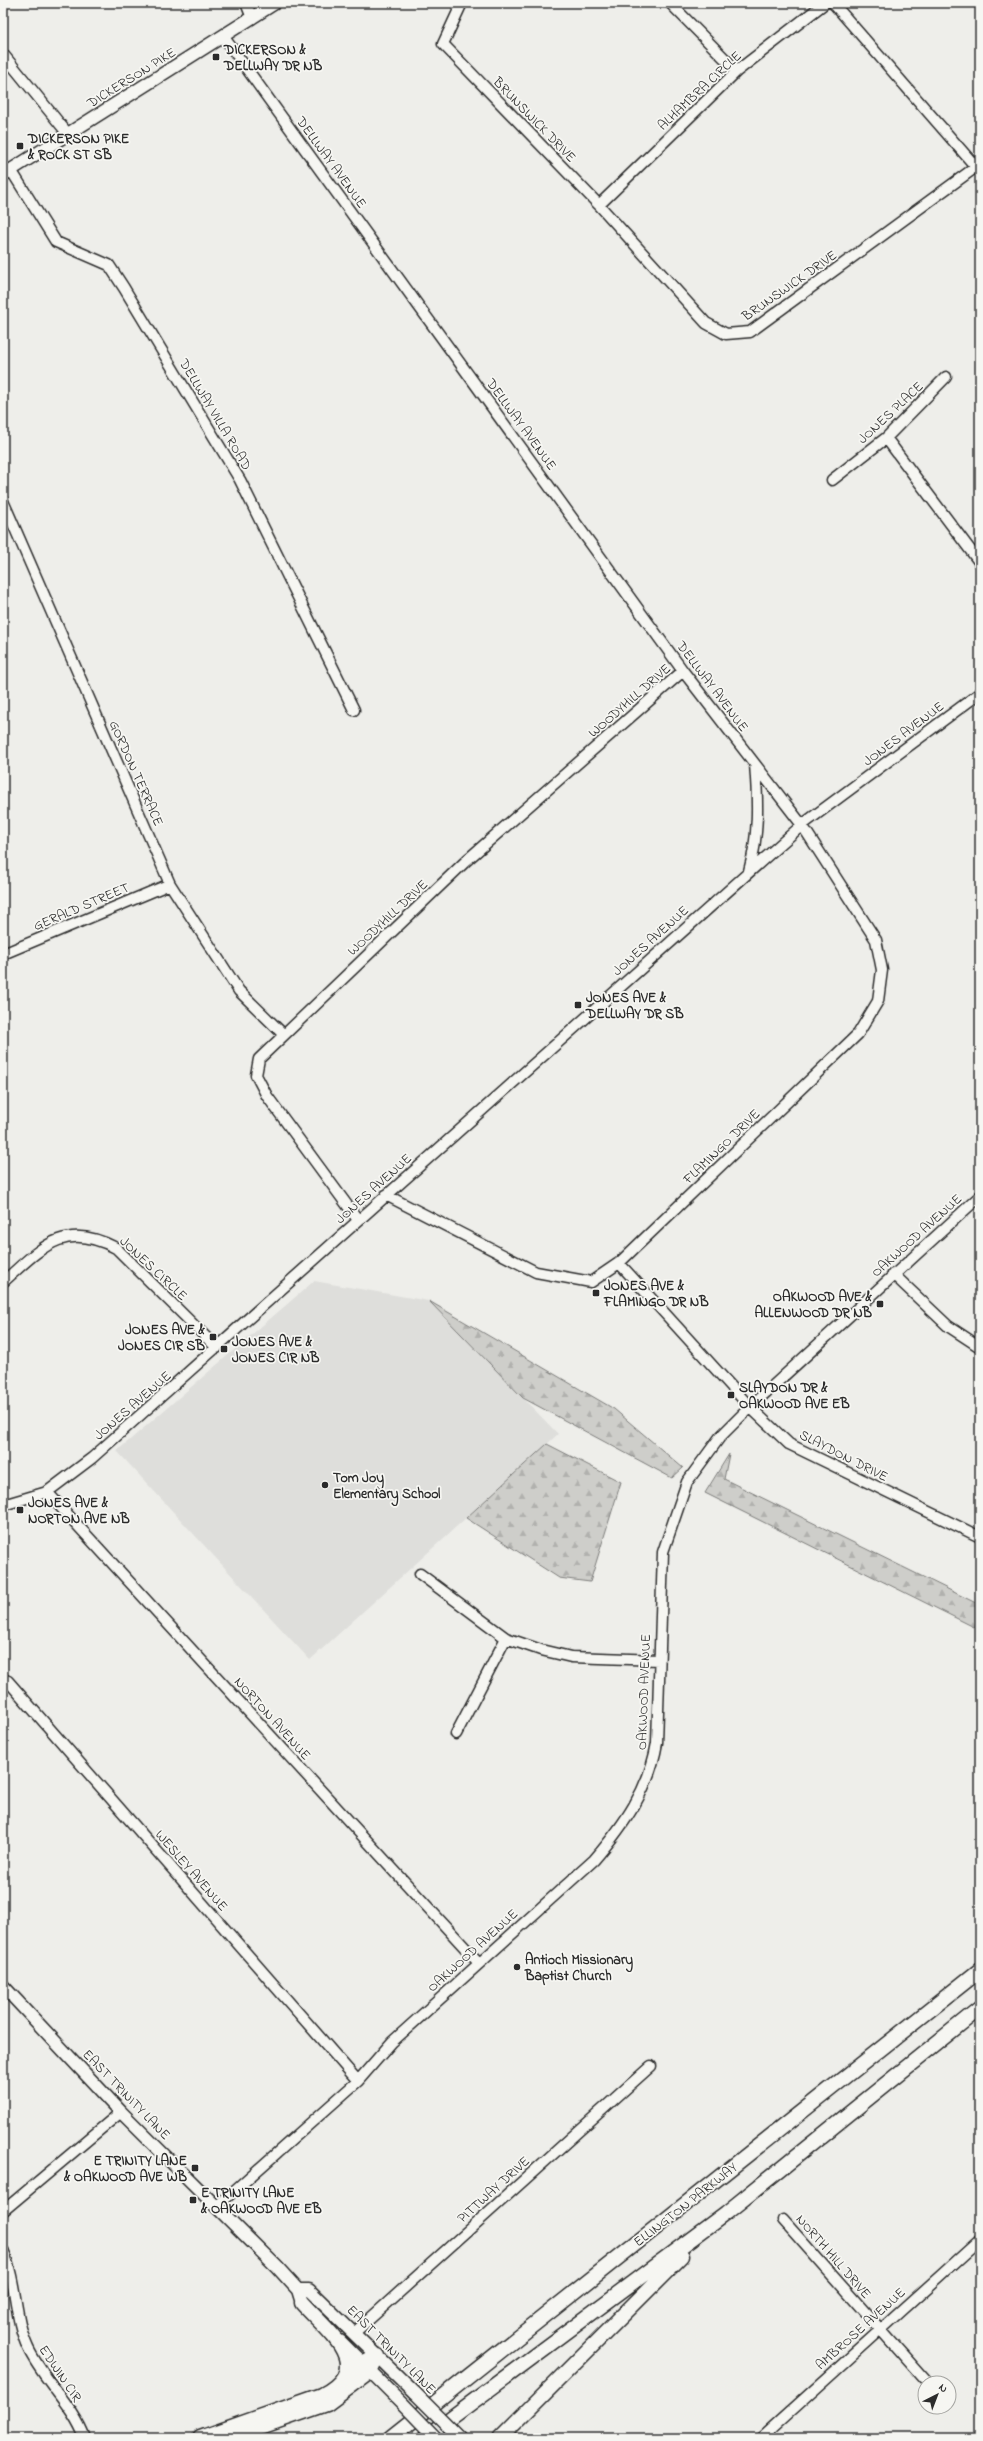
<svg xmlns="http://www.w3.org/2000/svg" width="983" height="2441" font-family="'Indie Flower',sans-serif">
<defs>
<pattern id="forest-firs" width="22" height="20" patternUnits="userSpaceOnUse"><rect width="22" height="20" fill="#cececa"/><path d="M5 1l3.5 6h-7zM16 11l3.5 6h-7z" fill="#b1b1ae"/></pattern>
</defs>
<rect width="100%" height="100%" fill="#eeeeea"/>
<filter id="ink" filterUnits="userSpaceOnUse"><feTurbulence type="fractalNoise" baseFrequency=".025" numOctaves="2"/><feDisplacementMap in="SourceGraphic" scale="8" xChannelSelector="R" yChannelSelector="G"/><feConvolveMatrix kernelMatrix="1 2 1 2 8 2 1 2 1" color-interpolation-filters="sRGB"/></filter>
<g filter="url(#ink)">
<path fill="#dededb" d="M314 1281 429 1301 558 1434 310 1660 117 1451Z"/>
<path fill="url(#forest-firs)" stroke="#7c7c7a" d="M429 1301 614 1409 683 1468 672 1478 523 1398Z
M547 1444 621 1482 590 1582 559 1578 466 1518Z
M729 1454 724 1479 980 1605V1630L705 1493Z"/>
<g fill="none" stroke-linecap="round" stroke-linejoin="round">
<defs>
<path id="minor" d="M246 3 252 18
M462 3 443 44 599 205 706 323 726 334 750 332 976 167 833 3
M670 3 737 71
M223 36 683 671 802 825 876 940 882 970 878 1001 858 1034 619 1263 591 1282 536 1272 386 1195
M3 54 68 134
M11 170 56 242 109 265 124 288 240 480 354 710
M599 205 737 71 825 3
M886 438 980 563
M832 480 886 438 946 377
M3 501 170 884 239 991 283 1034
M749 871C759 836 758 801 755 764
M3 954 170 884
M358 1220 267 1096 256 1075 259 1059 467 860 683 671
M619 1263 750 1407 789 1444 980 1537
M893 1274 948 1326 980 1347
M3 1282C41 1248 64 1220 116 1248L217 1348
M47 1492 479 1963
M3 1505 47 1492 92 1458 802 825 980 693
M420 1574 506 1638 541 1650 571 1657 659 1660
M3 1679 8 1681 358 2081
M456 1734 506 1638
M217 2206 358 2081 392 2042 594 1860C624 1825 649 1790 657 1743L663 1552 687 1482 720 1437 750 1407 980 1196
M3 2211 121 2112
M783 2220 928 2383
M3 2251C17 2282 14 2318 28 2348 43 2380 73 2405 85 2438
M354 2333 651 2066
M761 2438 980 2240"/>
<path id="major" d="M3 175 275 3
M3 1986 121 2112 277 2267 298 2290 302 2303 309 2310
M298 2290H309L416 2394
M340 2341 403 2404"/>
<path id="highway" d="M346 2377 362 2364 378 2356
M200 2438 322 2395C377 2366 328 2332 302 2303
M229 2438 327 2404 370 2372 378 2356
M391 2438 980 1970
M424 2438 726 2213 980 2008
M500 2438 682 2256"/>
</defs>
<use href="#minor" stroke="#2b2b2b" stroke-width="13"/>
<use href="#major" stroke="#2b2b2b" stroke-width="15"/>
<use href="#highway" stroke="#2b2b2b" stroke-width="17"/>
<use href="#minor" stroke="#f6f6f2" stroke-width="10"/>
<use href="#major" stroke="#f6f6f2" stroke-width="12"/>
<use href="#highway" stroke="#f6f6f2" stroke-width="14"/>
<defs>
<path id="major-bridge" d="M416 2394 460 2438
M403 2404 436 2438"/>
</defs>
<use href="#major-bridge" stroke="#2b2b2b" stroke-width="15" stroke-linecap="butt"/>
<use href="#major-bridge" stroke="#f6f6f2" stroke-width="12"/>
</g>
</g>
<g fill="#2b2b2b" stroke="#f6f6f2" stroke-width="1.5">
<rect x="212" y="53" width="8" height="8" rx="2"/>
<rect x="16" y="142" width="8" height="8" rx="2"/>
<rect x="574" y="1001" width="8" height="8" rx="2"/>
<rect x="592" y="1289" width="8" height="8" rx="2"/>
<rect x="876" y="1300" width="8" height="8" rx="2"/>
<rect x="209" y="1333" width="8" height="8" rx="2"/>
<rect x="220" y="1345" width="8" height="8" rx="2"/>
<rect x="727" y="1391" width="8" height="8" rx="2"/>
<circle cx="325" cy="1485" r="4"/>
<rect x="16" y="1506" width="8" height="8" rx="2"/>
<circle cx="517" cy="1967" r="4"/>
<rect x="191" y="2164" width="8" height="8" rx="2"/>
<rect x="189" y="2196" width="8" height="8" rx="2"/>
</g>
<g text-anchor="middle" stroke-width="3.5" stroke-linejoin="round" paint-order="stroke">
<g font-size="14" font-weight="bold" fill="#2b2b2b" stroke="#f6f6f2" text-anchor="start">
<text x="224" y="54">DICKERSON &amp;<tspan x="224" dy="16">DELLWAY DR NB</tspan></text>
<text x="28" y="143">DICKERSON PIKE<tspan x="28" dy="16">&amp; ROCK ST SB</tspan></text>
<text x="586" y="1002">JONES AVE &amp;<tspan x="586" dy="16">DELLWAY DR SB</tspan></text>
<text x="604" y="1290">JONES AVE &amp;<tspan x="604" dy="16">FLAMINGO DR NB</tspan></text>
<text x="872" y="1301" text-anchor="end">OAKWOOD AVE &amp;<tspan x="872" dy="16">ALLENWOOD DR NB</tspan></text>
<text x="205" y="1334" text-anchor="end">JONES AVE &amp;<tspan x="205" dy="16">JONES CIR SB</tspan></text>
<text x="232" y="1346">JONES AVE &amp;<tspan x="232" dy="16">JONES CIR NB</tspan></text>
<text x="739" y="1392">SLAYDON DR &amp;<tspan x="739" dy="16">OAKWOOD AVE EB</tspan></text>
<text x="333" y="1482">Tom Joy<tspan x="333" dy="16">Elementary School</tspan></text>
<text x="28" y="1507">JONES AVE &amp;<tspan x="28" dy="16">NORTON AVE NB</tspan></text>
<text x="525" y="1964">Antioch Missionary<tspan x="525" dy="16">Baptist Church</tspan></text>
<text x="187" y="2165" text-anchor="end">E TRINITY LANE<tspan x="187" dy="16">&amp; OAKWOOD AVE WB</tspan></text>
<text x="201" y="2197">E TRINITY LANE<tspan x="201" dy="16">&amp; OAKWOOD AVE EB</tspan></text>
</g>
<g font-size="14" fill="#2b2b2b" stroke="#f6f6f2">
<text transform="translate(131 77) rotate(-32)" y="5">DICKERSON PIKE</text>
<text transform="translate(699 90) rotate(-43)" y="5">ALHAMBRA CIRCLE</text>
<text transform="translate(535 119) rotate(46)" y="5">BRUNSWICK DRIVE</text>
<text transform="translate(332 162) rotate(54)" y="5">DELLWAY AVENUE</text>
<text transform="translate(789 285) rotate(-35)" y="5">BRUNSWICK DRIVE</text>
<text transform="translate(890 412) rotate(-43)" y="5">JONES PLACE</text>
<text transform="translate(216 414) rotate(59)" y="5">DELLWAY VILLA ROAD</text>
<text transform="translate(522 424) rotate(54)" y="5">DELLWAY AVENUE</text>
<text transform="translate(713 686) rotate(53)" y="5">DELLWAY AVENUE</text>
<text transform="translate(629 700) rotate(-41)" y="5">WOODYHILL DRIVE</text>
<text transform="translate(903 733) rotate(-37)" y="5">JONES AVENUE</text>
<text transform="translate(137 773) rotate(66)" y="5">GORDON TERRACE</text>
<text transform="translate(81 906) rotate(-23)" y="5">GERALD STREET</text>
<text transform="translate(387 917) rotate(-43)" y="5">WOODYHILL DRIVE</text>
<text transform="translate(650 940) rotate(-42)" y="5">JONES AVENUE</text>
<text transform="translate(721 1146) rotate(-44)" y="5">FLAMINGO DRIVE</text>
<text transform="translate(373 1188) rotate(-42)" y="5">JONES AVENUE</text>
<text transform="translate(916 1235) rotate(-42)" y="5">OAKWOOD AVENUE</text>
<text transform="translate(154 1268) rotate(43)" y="5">JONES CIRCLE</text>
<text transform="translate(132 1405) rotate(-41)" y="5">JONES AVENUE</text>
<text transform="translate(844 1455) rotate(27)" y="5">SLAYDON DRIVE</text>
<text transform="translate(643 1692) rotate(-88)" y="5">OAKWOOD AVENUE</text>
<text transform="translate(273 1718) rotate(48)" y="5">NORTON AVENUE</text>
<text transform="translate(192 1870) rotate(49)" y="5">WESLEY AVENUE</text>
<text transform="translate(472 1950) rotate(-42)" y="5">OAKWOOD AVENUE</text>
<text transform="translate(127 2094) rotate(46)" y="5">EAST TRINITY LANE</text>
<text transform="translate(493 2189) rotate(-42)" y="5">PITTWAY DRIVE</text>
<text transform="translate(685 2204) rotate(-38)" y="5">ELLINGTON PARKWAY</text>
<text transform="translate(834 2256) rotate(49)" y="5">NORTH HILL DRIVE</text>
<text transform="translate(860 2328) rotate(-42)" y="5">AMBROSE AVENUE</text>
<text transform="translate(392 2349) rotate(45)" y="5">EAST TRINITY LANE</text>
<text transform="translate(61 2373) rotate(56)" y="5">EDWIN CIR</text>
</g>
</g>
<rect width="983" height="2441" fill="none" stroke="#f6f6f2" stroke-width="16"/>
<rect x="8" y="8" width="967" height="2425" fill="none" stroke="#2b2b2b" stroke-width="1.5" filter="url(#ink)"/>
<g transform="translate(937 2395) rotate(42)"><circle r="19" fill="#f6f6f2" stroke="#a5a5a2"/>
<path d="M0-3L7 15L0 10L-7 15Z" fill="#2b2b2b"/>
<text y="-6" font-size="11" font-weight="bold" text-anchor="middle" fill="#2b2b2b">N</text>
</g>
</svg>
